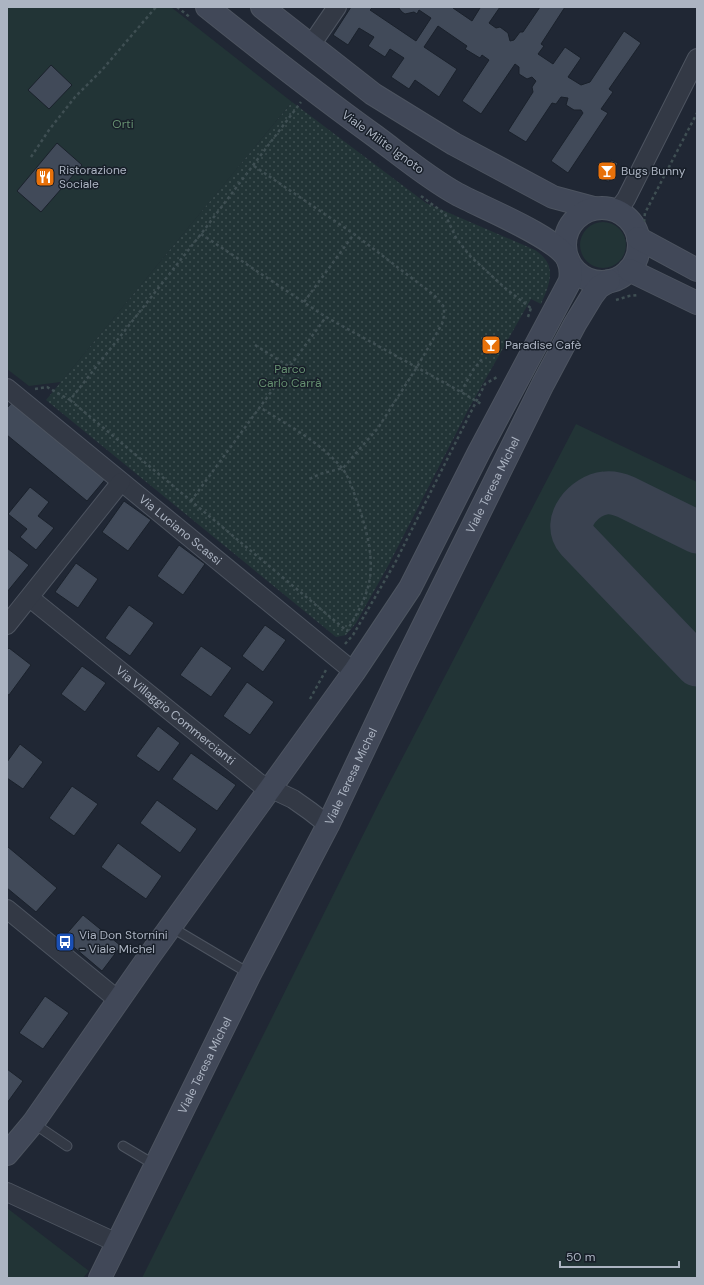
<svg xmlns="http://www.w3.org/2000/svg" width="704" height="1285" font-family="'DM Sans',sans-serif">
<defs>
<pattern id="park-dots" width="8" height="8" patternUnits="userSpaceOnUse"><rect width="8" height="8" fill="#223436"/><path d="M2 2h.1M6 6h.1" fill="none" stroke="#3f4f51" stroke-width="1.8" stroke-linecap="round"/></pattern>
</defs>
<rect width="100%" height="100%" fill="#202734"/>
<path fill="#223436" d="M7 7H171L292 102 61 382 29 386 7 369Z
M580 245a23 23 0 1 1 46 0a23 23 0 1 1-46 0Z
M576 424 697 482V1278H142L380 801Z
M7 1208 89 1271 83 1278H7Z"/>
<path fill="url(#park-dots)" d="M292 102 426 203 535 250C558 265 550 283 541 304L531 299 468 410 388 566 356 623 346 635 336 637 46 400Z"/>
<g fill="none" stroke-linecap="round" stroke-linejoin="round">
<path stroke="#3a4250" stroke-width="43" d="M697 532 626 497C619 494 612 492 605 493 585 495 561 521 577 540L697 665"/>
</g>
<path fill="#414a59" stroke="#1a212b" d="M351 7H373L370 10 416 41 431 18 419 10 417 14 414 12 405 14 402 12 398 7H454L453 8 472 21 480 8 479 7H500L489 23 496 28 500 27 508 33 510 41 514 40 520 32H523L540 7H565L541 44 544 46 538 54 553 64 565 47 581 58 568 77 581 85 590 82 624 31 641 43 609 89 613 92 601 109 608 113 568 173 551 161 583 113 581 110H574L566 105 568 98 561 97 556 104 552 103 526 142 508 131 533 92 532 87 536 81 532 77 527 79 519 74V67L515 64 481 114 462 101 489 60 482 55 480 58 465 49 467 46 438 26 424 47 457 69 439 97 415 80 409 89 391 77 404 58 390 49 385 57 368 46 374 37 359 28 348 45 333 35Z
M51 65 72 85 49 109 28 90Z
M57 143 82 165 41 212 17 191Z
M611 160 618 163 609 182 602 179Z
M15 399 108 476 87 501 7 435V408Z
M30 487 49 502 38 516 54 528 36 550 20 537 27 529 8 514Z
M124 501 151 520 128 551 102 532Z
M179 545 205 564 183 595 157 576Z
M7 548 29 565 7 592Z
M76 563 98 579 78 608 55 592Z
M129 605 154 623 130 656 105 638Z
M265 625 286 640 263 672 242 656Z
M201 646 232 668 211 697 180 675Z
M9 648 31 665 9 695 7 694V650Z
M82 666 106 683 85 712 61 694Z
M247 682 274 702 250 735 223 716Z
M158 726 180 743 159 772 136 756Z
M20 744 43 762 23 789 7 778V762Z
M191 753 236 785 217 811 172 779Z
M72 786 98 804 74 836 49 818Z
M157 800 197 829 180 853 140 823Z
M118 843 162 876 146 899 101 867Z
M8 847 57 888 36 912 7 888V848Z
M83 915 121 946 102 971 63 938Z
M45 996 69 1013 43 1049 19 1033Z
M7 1069 23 1081 7 1103Z"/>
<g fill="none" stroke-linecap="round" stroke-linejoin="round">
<defs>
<path id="lane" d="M171 927 250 974
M33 1123 67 1146
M123 1146 155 1165"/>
<g id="street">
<path d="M311 45 337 7"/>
<path d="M617 211 626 199 697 58"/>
<path id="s1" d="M7 388 354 672"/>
<path id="s2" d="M30 598 259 783 293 799 310 811 328 825"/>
<path d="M7 625 121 482"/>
<path d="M7 909 118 1000"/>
<path d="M7 1192 117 1243"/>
</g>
<g id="secondary">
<path d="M262 7 373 94 454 144 553 197 594 208"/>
<circle cx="602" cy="245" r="37"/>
<path d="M638 238 697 270"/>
<path d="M629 270 697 303"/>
<path d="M7 1154 33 1123 148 958 354 672 410 588 479 452 570 281C571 275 571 267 568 260 559 238 481 207 457 194 428 178 402 156 375 136 318 95 262 51 207 7"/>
<path id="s3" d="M100 1278 250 974 328 825 402 669 543 384 575 324 592 296 599 287 609 281"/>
</g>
</defs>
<use href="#lane" stroke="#4d5460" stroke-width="11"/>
<use href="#street" stroke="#4d5460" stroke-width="20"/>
<use href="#secondary" stroke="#4d5460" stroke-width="24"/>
<path stroke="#3f4f53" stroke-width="2.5" stroke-dasharray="3 3" stroke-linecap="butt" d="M177 7 191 18
M31 157 49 130 75 97 102 70 156 7
M254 166 354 234 434 295 444 307V316L442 324 417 367 378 428 343 468 320 474 309 479
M421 196 445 214 456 238 470 256 505 288 532 309
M644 222 645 213 697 113
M201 234 326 317 461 392 483 405
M616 300 629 296 638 295
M304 302 354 234
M528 317 531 308
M255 345 290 367
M35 389 47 387 70 400 201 234 301 102
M461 392 473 370 482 359
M70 400 347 631C353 620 361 608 365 596 377 567 368 535 359 507 354 494 350 478 342 468 320 442 289 426 261 408
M191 501 326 317
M345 644 353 635 395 563 485 384 497 377
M310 699 326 670"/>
<use href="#lane" stroke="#333945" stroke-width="9"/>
<use href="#street" stroke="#333945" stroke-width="18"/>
<use href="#secondary" stroke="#414858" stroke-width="22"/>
</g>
<defs>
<symbol id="bar-square" viewBox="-11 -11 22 22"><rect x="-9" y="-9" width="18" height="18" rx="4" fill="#e8710a" stroke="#181f29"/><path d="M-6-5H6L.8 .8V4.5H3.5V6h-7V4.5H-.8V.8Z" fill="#fff"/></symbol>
<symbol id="restaurant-square" viewBox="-11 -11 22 22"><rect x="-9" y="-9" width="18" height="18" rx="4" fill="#e8710a" stroke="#181f29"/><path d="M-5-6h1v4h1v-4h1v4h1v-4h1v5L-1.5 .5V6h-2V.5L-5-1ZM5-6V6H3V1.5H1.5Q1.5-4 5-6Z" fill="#fff"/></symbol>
<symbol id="bus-square" viewBox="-11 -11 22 22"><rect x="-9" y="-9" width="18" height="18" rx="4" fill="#1a4fb4" stroke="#181f29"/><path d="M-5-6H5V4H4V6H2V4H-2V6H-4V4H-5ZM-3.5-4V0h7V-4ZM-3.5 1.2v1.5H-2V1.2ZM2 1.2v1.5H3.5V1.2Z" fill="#fff"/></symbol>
</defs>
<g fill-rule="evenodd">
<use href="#bar-square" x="596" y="160" width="22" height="22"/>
<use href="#restaurant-square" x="34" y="166" width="22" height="22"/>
<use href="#bar-square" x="480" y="334" width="22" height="22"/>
<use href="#bus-square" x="54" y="931" width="22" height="22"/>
</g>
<g text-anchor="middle" stroke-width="3" stroke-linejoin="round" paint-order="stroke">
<g font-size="12" fill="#669171" stroke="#181f29">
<text x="123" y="128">Orti</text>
<text x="290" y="373">Parco<tspan x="290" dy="14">Carlo Carrà</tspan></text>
</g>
<g font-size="12" fill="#acb4c2" stroke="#181f29">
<text transform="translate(383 142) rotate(36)" y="4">Viale Milite Ignoto</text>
<text dy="4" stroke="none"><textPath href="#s3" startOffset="885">Viale Teresa Michel</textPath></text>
<text dy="4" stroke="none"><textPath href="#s1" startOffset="224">Via Luciano Scassi</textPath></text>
<text dy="4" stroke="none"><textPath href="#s2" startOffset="187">Via Villaggio Commercianti</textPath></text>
<text dy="4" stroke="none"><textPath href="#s3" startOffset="561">Viale Teresa Michel</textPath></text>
<text dy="4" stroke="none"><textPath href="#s3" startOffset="237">Viale Teresa Michel</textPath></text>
</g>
<g font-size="12" fill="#acb4c2" stroke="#181f29" text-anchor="start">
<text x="59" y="174">Ristorazione<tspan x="59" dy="14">Sociale</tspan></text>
<text x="621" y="175">Bugs Bunny</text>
<text x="505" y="349">Paradise Cafè</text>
<text x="79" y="939">Via Don Stornini<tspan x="79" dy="14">- Viale Michel</tspan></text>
</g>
</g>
<rect width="704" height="1285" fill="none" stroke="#acb4c2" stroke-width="16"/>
<path d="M560 1261v6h119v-6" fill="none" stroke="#acb4c2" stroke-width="2"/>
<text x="566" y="1261" font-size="12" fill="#acb4c2" stroke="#181f29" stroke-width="3" paint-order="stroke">50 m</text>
</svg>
